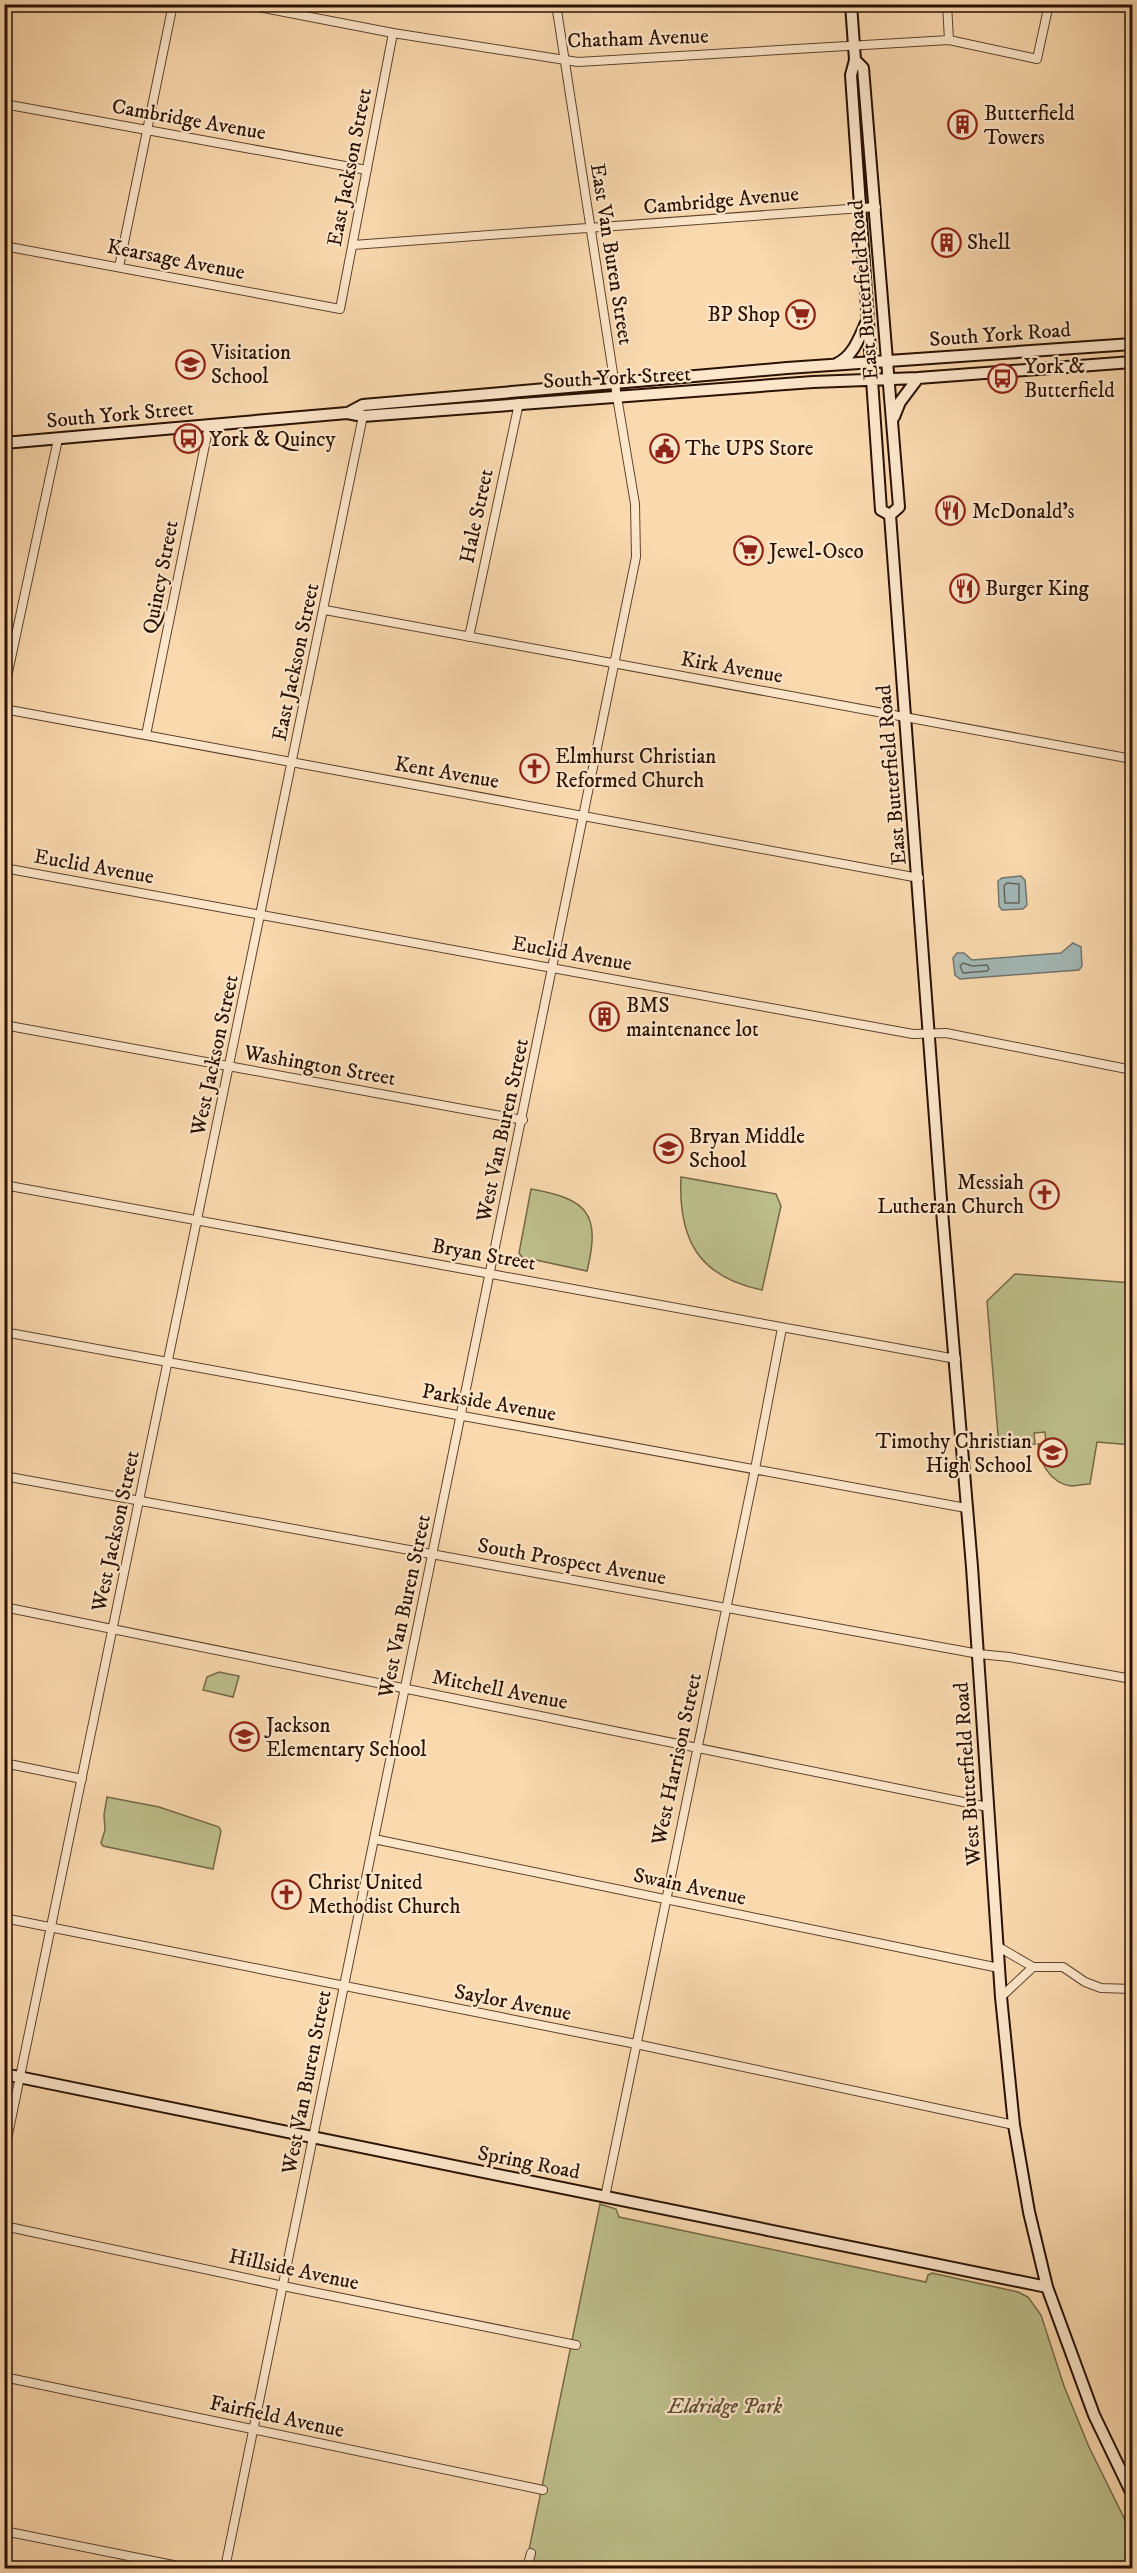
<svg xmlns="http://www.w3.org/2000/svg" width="1137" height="2573" font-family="'IM FELL DW Pica',serif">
<rect width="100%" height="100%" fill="#fad9ae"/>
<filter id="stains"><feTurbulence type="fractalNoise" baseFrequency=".00333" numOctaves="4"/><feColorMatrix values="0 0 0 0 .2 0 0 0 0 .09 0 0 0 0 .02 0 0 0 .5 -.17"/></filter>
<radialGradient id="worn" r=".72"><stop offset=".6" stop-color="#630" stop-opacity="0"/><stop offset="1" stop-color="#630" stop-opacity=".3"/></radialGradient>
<path fill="#bdbf8b" stroke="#746846" stroke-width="1.5" d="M681 1177 776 1194 781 1206 762 1290C699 1277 678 1240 681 1177Z
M531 1189C588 1199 601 1214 587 1271L522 1257 519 1253Z
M1015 1274 1132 1283V1445L1097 1442 1090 1484C1083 1484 1077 1486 1071 1486 1050 1483 1039 1462 1038 1444L1046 1443 1045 1432 1034 1433 1035 1444 999 1447 987 1301Z
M219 1672 239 1676 233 1697 203 1690 207 1677Z
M107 1797 159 1807 219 1827 221 1831 213 1869 103 1846 101 1843 105 1830 104 1815Z
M600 2204 616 2209 619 2217 926 2282 928 2275 932 2273 1018 2292 1028 2297 1041 2315 1064 2386 1089 2447 1132 2534V2568H531L535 2553 529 2550Z"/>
<path fill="#a2b7b5" stroke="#72756d" stroke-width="1.5" d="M1021 876 1025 880 1027 905 1023 909 1002 910 999 906 998 881 1002 878Z
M1073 943 1081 947 1082 966 1079 970 960 979 955 975 953 958 957 953H964L972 960 1061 953Z"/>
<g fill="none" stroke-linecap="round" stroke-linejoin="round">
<path stroke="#66645c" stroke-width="1.5" d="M1007 883 1019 884V903H1005L1004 886Z
M963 963 972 966 987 965 989 969 987 971 963 973 960 966Z"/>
<defs>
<path id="street" d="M243 4 393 33 578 62 949 40 1037 59 1049 4
M947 4 949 40
M4 104 367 170
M353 245 876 207
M4 246 340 309 393 33
M119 267 173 4
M325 610 1132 759
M469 637 519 403
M4 691 58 439
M4 709 919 878
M146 735 209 425
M4 868 913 1034 946 1033 1132 1070
M4 1025 523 1120
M4 1185 956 1359
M4 1332 966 1508
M4 1476 979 1654 1009 1657 1132 1679
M4 1607 988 1807
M4 1763 82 1779
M374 1839 999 1968
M4 1918 636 2044 1014 2125
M997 1946 1033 1967H1063L1085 1982 1101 1988 1132 1989
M1001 1997 1033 1967
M4 2154 363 416
M605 2197 755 1469 782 1328
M4 2226 283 2286 576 2345
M4 2377 543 2490
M4 2531 188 2568
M225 2568 636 557 635 504 613 373 556 4
M527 2568 531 2553"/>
<path id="secondary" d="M851 4 855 60 851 75 881 510 890 515
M855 60 863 68 899 507 890 515
M836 364C853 357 859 338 866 323
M348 413 363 405 787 368 1132 344
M894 417 900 402 918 378
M4 443 347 413 363 416 813 382 918 378 1132 362
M890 515 941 1199 972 1567 1001 1997 1014 2125 1029 2212 1047 2287 1094 2415 1132 2494
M4 2074 1047 2287"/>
</defs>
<use href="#street" stroke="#5e432d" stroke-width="10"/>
<use href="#secondary" stroke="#2a1102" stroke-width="14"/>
<use href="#street" stroke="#fce6ca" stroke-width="8"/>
<use href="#secondary" stroke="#fce6ca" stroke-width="10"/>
</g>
<defs>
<symbol id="building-ring" viewBox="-11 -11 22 22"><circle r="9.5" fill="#fce6ca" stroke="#8f2418" stroke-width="1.5"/><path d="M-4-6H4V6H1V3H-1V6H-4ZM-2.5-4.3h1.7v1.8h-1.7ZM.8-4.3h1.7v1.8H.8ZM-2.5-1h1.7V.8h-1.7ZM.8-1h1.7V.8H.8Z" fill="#8f2418"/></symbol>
<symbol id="supermarket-ring" viewBox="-11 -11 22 22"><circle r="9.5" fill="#fce6ca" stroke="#8f2418" stroke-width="1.5"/><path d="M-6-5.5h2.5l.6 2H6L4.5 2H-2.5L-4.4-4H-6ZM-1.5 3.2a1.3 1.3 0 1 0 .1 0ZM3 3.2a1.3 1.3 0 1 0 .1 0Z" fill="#8f2418"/></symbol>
<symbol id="school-ring" viewBox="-11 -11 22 22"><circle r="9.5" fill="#fce6ca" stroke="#8f2418" stroke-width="1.5"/><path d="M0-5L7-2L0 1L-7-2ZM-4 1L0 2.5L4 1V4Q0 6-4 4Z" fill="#8f2418"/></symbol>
<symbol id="bus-ring" viewBox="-11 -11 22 22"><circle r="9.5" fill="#fce6ca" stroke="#8f2418" stroke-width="1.5"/><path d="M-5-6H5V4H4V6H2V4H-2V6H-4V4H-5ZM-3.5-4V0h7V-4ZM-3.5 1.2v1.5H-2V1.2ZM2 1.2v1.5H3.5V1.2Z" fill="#8f2418"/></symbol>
<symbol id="civic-ring" viewBox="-11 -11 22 22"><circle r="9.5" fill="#fce6ca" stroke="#8f2418" stroke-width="1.5"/><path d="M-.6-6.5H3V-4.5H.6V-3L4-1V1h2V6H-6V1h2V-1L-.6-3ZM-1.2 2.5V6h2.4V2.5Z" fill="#8f2418"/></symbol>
<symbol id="restaurant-ring" viewBox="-11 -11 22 22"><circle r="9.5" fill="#fce6ca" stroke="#8f2418" stroke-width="1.5"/><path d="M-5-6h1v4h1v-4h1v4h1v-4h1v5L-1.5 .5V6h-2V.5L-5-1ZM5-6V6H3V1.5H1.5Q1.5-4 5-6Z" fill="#8f2418"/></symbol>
<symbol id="church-ring" viewBox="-11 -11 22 22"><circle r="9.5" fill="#fce6ca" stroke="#8f2418" stroke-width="1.5"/><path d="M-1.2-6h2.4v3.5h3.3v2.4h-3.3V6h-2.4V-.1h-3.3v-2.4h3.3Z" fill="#8f2418"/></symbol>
</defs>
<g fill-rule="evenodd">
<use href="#building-ring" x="946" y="108" width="33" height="33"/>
<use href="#building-ring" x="930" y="226" width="33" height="33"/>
<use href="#supermarket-ring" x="784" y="298" width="33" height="33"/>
<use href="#school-ring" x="174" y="348" width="33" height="33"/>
<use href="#bus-ring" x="986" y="362" width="33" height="33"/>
<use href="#bus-ring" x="172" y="422" width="33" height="33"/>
<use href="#civic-ring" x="648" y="432" width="33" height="33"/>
<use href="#restaurant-ring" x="934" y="494" width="33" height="33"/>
<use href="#supermarket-ring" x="732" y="534" width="33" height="33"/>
<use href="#restaurant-ring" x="948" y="572" width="33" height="33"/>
<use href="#church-ring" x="518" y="752" width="33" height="33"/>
<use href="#building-ring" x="588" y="1000" width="33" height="33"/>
<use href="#school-ring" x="652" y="1132" width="33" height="33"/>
<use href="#church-ring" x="1028" y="1178" width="33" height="33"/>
<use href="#school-ring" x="1036" y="1436" width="33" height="33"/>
<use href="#school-ring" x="228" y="1720" width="33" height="33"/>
<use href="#church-ring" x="270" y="1878" width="33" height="33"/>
</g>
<g text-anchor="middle" stroke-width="4.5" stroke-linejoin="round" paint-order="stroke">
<g font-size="21" fill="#2a1102" stroke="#fce6ca">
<text transform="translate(638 38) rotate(-2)" y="7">Chatham Avenue</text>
<text transform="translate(189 119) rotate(10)" y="7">Cambridge Avenue</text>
<text transform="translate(349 167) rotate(-79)" y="7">East Jackson Street</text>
<text transform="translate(721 200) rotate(-5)" y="7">Cambridge Avenue</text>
<text transform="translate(612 254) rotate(81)" y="7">East Van Buren Street</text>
<text transform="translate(176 259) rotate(11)" y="7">Kearsage Avenue</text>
<text transform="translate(863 290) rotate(-95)" y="7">East Butterfield Road</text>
<text transform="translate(1000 334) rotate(-4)" y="7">South York Road</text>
<text transform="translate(617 377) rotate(-3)" y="7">South York Street</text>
<text transform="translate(120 414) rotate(-5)" y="7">South York Street</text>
<text transform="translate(476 516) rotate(-78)" y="7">Hale Street</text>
<text transform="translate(160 577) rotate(-79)" y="7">Quincy Street</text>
<text transform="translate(295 662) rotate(-78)" y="7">East Jackson Street</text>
<text transform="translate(732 667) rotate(10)" y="7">Kirk Avenue</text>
<text transform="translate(447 772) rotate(10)" y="7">Kent Avenue</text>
<text transform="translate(891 775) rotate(-95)" y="7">East Butterfield Road</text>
<text transform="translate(94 866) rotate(10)" y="7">Euclid Avenue</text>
<text transform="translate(572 953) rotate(10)" y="7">Euclid Avenue</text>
<text transform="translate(214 1055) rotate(-78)" y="7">West Jackson Street</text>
<text transform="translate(320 1065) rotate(10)" y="7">Washington Street</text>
<text transform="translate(502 1130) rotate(-78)" y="7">West Van Buren Street</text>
<text transform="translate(484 1254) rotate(10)" y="7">Bryan Street</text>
<text transform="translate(489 1402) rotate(10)" y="7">Parkside Avenue</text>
<text transform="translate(115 1531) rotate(-78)" y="7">West Jackson Street</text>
<text transform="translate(572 1561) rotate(10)" y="7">South Prospect Avenue</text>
<text transform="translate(404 1606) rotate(-78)" y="7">West Van Buren Street</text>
<text transform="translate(500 1689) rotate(11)" y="7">Mitchell Avenue</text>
<text transform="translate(676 1759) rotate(-78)" y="7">West Harrison Street</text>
<text transform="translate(967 1774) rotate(-94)" y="7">West Butterfield Road</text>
<text transform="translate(690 1886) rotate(12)" y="7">Swain Avenue</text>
<text transform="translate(513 2002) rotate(11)" y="7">Saylor Avenue</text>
<text transform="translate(306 2082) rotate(-79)" y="7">West Van Buren Street</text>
<text transform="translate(529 2162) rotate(11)" y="7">Spring Road</text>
<text transform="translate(294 2269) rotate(12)" y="7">Hillside Avenue</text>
<text transform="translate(277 2416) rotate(12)" y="7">Fairfield Avenue</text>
</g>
<g font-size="21" fill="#2a1102" stroke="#fce6ca" text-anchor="start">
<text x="984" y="120">Butterfield<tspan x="984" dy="24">Towers</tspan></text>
<text x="967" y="249">Shell</text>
<text x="780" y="321" text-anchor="end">BP Shop</text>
<text x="211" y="359">Visitation<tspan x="211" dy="24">School</tspan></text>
<text x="1024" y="373">York &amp;<tspan x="1024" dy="24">Butterfield</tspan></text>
<text x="209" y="446">York &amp; Quincy</text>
<text x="685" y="455">The UPS Store</text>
<text x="972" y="518">McDonald's</text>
<text x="769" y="558">Jewel-Osco</text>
<text x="985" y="595">Burger King</text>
<text x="555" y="763">Elmhurst Christian<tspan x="555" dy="24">Reformed Church</tspan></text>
<text x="626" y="1012">BMS<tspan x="626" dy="24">maintenance lot</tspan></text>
<text x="689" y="1143">Bryan Middle<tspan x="689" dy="24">School</tspan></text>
<text x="1024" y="1189" text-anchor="end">Messiah<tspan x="1024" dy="24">Lutheran Church</tspan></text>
<text x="1032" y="1448" text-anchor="end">Timothy Christian<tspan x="1032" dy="24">High School</tspan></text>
<text x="266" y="1732">Jackson<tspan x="266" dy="24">Elementary School</tspan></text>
<text x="308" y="1889">Christ United<tspan x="308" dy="24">Methodist Church</tspan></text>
</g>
<g font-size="21" font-style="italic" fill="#5d4e32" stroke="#fce6ca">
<text x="725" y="2413">Eldridge Park</text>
</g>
</g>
<rect width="1137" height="2573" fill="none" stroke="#fad9ae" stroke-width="24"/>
<rect x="6" y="6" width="1125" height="2561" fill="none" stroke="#2a1102" stroke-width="3"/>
<rect x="12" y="12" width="1113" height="2549" fill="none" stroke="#2a1102" stroke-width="1.5"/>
<rect width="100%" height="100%" filter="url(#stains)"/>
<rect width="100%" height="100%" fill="url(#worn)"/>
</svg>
